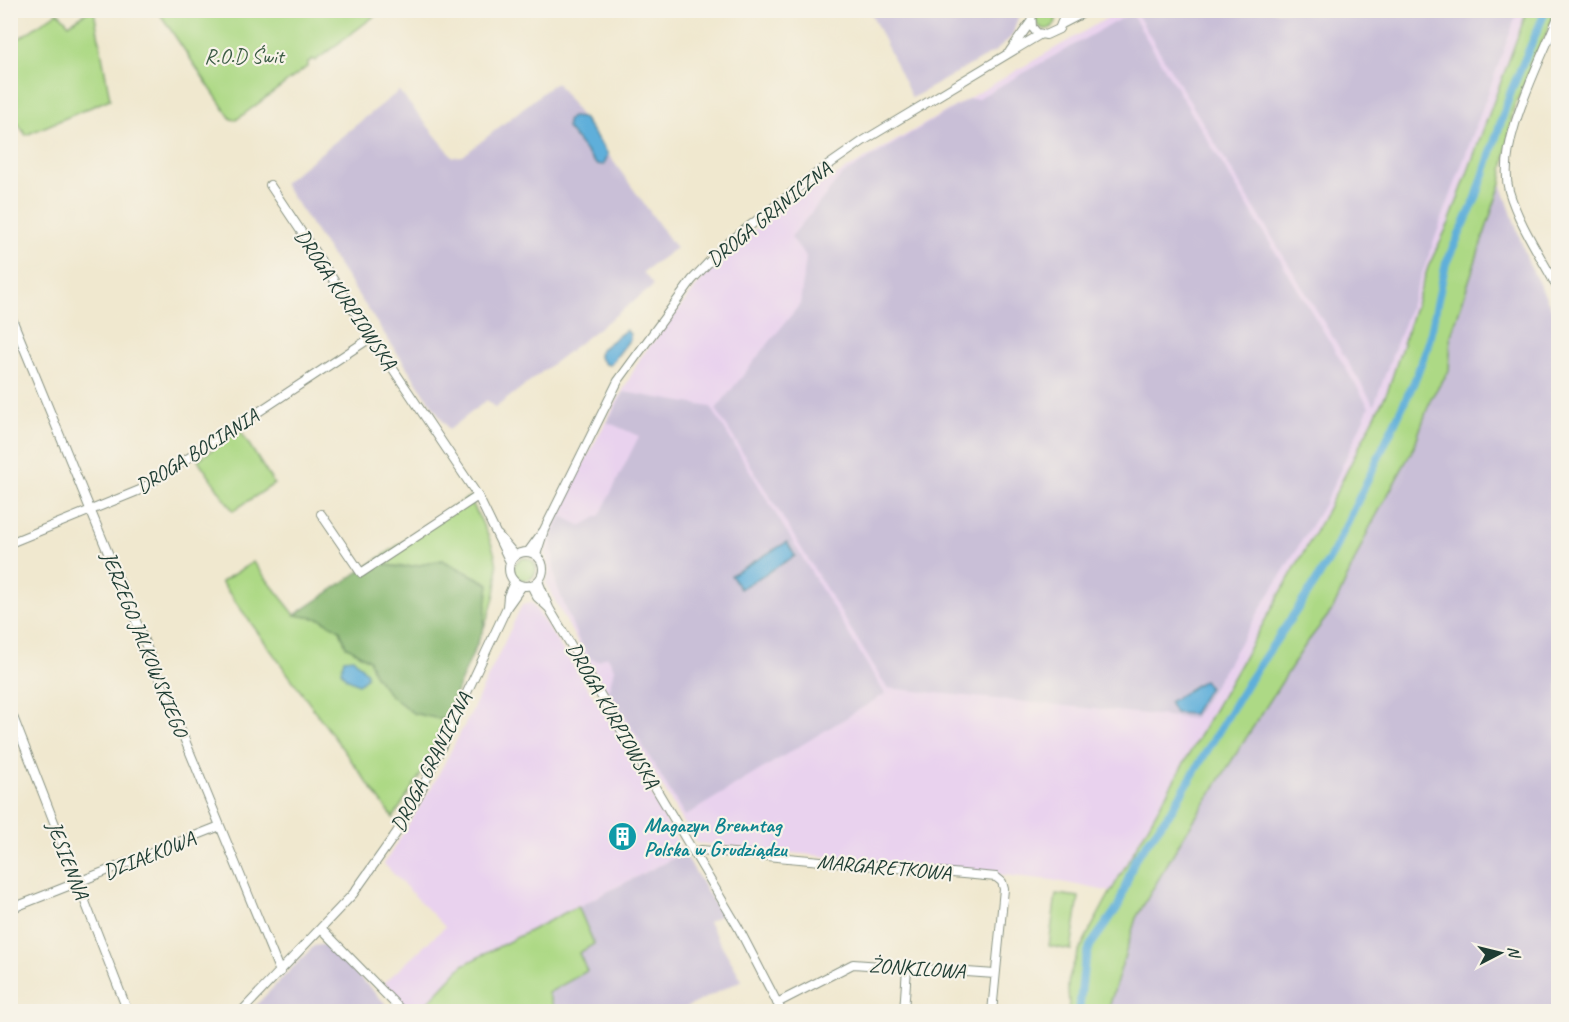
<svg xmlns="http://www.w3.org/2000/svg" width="1569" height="1022" font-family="Caveat,sans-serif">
<rect width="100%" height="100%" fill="#f7f3e8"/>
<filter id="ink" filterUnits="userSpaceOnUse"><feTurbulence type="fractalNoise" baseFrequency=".0167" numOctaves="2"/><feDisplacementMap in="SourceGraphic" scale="12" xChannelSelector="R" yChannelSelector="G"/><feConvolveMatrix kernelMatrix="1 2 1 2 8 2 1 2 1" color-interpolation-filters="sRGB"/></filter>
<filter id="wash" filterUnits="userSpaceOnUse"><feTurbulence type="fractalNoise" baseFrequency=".008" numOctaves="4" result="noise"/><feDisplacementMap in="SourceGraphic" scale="24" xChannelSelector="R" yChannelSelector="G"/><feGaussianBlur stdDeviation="1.35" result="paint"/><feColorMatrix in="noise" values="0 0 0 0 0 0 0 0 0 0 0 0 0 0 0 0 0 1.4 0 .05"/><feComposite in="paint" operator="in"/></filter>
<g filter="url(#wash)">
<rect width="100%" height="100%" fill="#f0e8cf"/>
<path fill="#e9d2ee" d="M1119 11H1527L1449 223 1428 267 1388 390 1339 489 1111 892 1052 880 696 843 585 656 546 584 549 570 545 551 554 521 581 468 641 357 708 272 744 238 792 201Z
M532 603 614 728 684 853 463 965 420 1012 410 1011 384 983 445 927 384 864 431 788 470 715 522 605Z"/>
<path fill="#c9bfd7" d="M870 11H1020L1012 36 997 50 912 98Z
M1135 11H1518L1374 405Z
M1131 13 1369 407 1327 499 1194 719 887 688 716 409 800 304 806 257 791 237 842 175 968 99H977Z
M556 82 676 248 643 272 653 285 651 288 495 408 487 400 449 430 283 183 399 91 453 157 463 156Z
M1501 183 1528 262 1558 321V1011L1108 1012 1136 918 1180 842 1306 644 1333 609 1369 529 1414 447 1431 398 1449 371 1451 336Z
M624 392 711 407 885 694 685 816 609 690 614 669 612 664 607 656 598 661 591 659 579 641 556 584 551 537 562 516 581 526 600 515 639 436 607 422Z
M684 853 721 915 708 922 742 980 679 1011 420 1012 463 965Z
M320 945H327L393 1011H250L314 946Z"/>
<path fill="#add985" stroke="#668b5c" stroke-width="1.5" d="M1036 19a10 10 0 1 1 20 0a10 10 0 1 1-20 0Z
M89 11H94L110 99 26 135 11 114V44L58 12 69 24Z
M158 11H381L315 61 313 59 308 62V66L236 120 231 119Z
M1527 11H1556L1513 110 1501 183 1451 336 1449 371 1431 398 1414 447 1369 529 1333 609 1306 644 1180 842 1136 918 1108 1011H1068C1070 1002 1068 997 1068 988 1067 967 1095 922 1105 902L1322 520 1388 390 1428 267 1449 223Z
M240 430 274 484 233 511 198 460Z
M469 497C498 554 508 568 483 630L488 583 442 560C417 566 398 571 375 561Z
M514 569a11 11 0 1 1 22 0a11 11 0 1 1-22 0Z
M253 562 295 615 321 619 340 630 346 646 369 660 374 674 389 694 413 713 444 720 423 771 393 818 221 582Z
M1056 894 1079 897 1071 950 1049 946Z
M578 906 594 944 579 953 587 971 548 993 555 1011H420L463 965Z"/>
<path fill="#8ab972" stroke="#547b53" stroke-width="1.5" d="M442 560 489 584 483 630 444 720 413 713 389 694 374 674 369 660 346 646 340 630 321 619 295 615 375 561C398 571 417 566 442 560Z"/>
<path fill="#5fafda" stroke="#3f7687" stroke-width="1.5" d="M572 117 583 118 608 154 604 165 596 164 567 128V121Z
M626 330 630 334V339L610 365 605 364 599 357 600 350Z
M787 542 795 556 740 589 731 575Z
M353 658 367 673 366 678 359 684 346 678 341 671 344 659Z
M1204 680 1209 687 1193 714 1175 713 1169 702Z"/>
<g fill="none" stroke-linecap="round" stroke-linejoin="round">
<path stroke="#5fafda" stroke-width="8" d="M1079 1012 1084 966 1090 946 1118 907 1135 859 1171 811 1248 682 1315 583 1334 551 1414 382 1428 345 1446 263 1476 198 1511 91 1546 10"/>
</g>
</g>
<g filter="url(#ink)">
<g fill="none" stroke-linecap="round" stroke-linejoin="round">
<defs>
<path id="street" d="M1031 10 1032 27 1037 33 1046 35 1059 29 1063 19 1061 10
M1558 17C1540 63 1496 144 1509 191 1519 225 1542 258 1558 289
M1062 24 1089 10
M1010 51 1030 23
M270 185 478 496 510 562
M10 314 280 972
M321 514 361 573 478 496
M498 535 515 555
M10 543 140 490 372 337
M509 569a17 17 0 1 1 34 0a17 17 0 1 1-34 0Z
M528 552 544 530 618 381 692 280 723 247 817 173 863 141 1041 34
M536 555 544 530
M538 581 549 608 738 927 782 1012
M531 585 537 597 549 608
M507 607 508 596 514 582
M10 709 128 1012
M694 853 701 850 996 877 1002 882 1004 889 992 1012
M10 909 220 826
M322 929 403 1012
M777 1003 853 964 995 974
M241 1012 353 894 397 832 419 795 507 607 522 586
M904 1012 907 968"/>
</defs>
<use href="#street" stroke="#889282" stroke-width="10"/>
<use href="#street" stroke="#fff" stroke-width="8"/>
</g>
</g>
<defs>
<symbol id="building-disc" viewBox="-11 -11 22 22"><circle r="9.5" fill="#0f9aa8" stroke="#f7f3e8"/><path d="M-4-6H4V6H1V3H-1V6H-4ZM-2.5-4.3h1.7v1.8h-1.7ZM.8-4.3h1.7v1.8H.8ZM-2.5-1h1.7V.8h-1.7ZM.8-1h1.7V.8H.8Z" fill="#fff"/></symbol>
</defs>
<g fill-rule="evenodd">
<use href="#building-disc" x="606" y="820" width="33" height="33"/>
</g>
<g text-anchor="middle" stroke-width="4.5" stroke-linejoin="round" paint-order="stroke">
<g font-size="21" fill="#3b5c44" stroke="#f7f3e8">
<text x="244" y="63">R.O.D Świt</text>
</g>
<g font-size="21" fill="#1f3d34" stroke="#f7f3e8">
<text transform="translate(769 214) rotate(-39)" y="7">DROGA GRANICZNA</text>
<text transform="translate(346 299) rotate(56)" y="7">DROGA KURPIOWSKA</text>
<text transform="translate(197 451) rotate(-32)" y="7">DROGA BOCIANIA</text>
<text transform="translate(145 644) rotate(68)" y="7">JERZEGO JALKOWSKIEGO</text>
<text transform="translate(613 715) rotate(60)" y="7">DROGA KURPIOWSKA</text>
<text transform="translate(431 762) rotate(-63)" y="7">DROGA GRANICZNA</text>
<text transform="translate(149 855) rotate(-22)" y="7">DZIAŁKOWA</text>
<text transform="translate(68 860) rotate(69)" y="7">JESIENNA</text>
<text transform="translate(884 867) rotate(5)" y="7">MARGARETKOWA</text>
<text transform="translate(917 968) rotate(4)" y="7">ŻONKILOWA</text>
</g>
<g font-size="21" font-weight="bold" fill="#0d838f" stroke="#f7f3e8" text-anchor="start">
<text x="644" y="832">Magazyn Brenntag<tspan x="644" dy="24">Polska w Grudziądzu</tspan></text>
</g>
</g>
<rect width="1569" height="1022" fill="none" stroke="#f7f3e8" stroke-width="36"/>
<g transform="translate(1500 953) rotate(83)" stroke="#f7f3e8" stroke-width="4.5" paint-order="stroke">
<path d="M0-4.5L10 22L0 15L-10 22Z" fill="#1f3d34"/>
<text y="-9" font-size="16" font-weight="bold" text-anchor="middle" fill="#1f3d34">N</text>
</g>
</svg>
